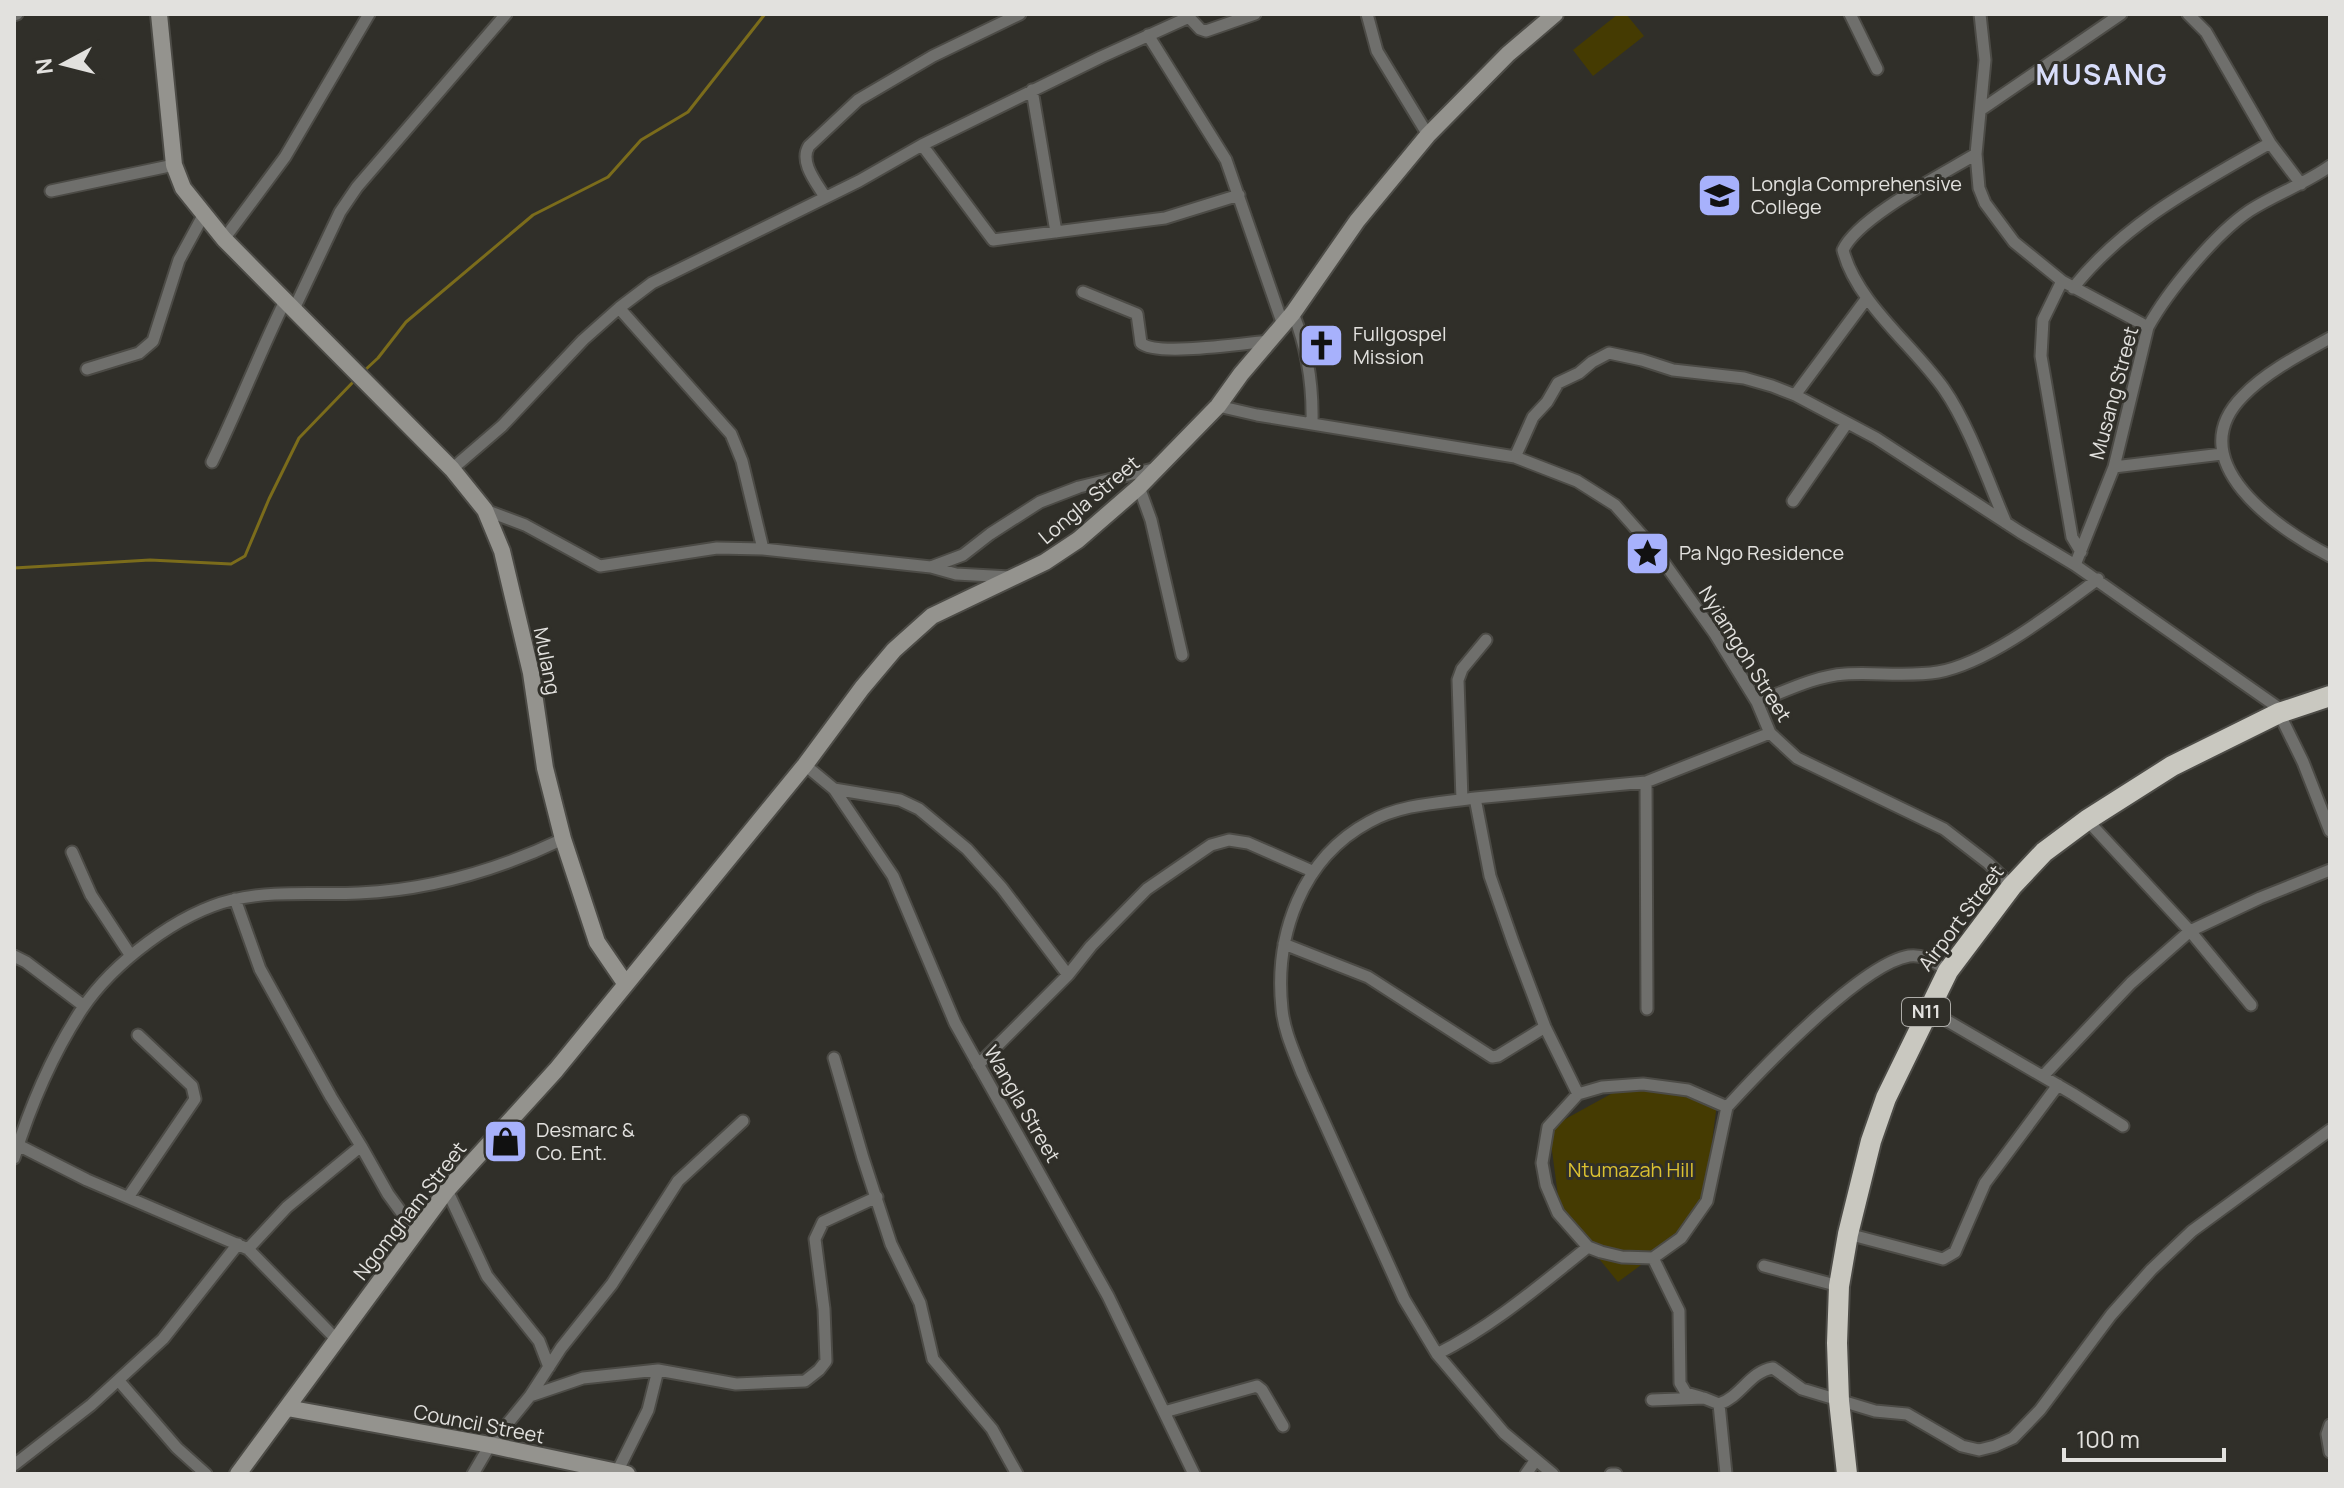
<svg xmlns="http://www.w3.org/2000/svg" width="2344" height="1488" font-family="Manrope,sans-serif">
<rect width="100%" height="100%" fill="#302f29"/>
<path fill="#453b02" d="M1618 14H1626L1644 36 1593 76 1573 50Z
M1629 1084 1689 1092 1717 1104 1704 1202 1679 1237 1618 1282 1560 1211 1549 1128Z"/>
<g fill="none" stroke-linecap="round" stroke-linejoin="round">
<path stroke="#7b6c1b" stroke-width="3" d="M364 371 378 358 406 322 533 215 608 177 641 140 688 112 765 14
M14 568 150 560 231 564 245 556 269 499 299 438 356 379"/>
<defs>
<path id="street" d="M1186 14 1200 29 1206 31 1255 14
M1367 14 1377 51 1428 135
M1850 14 1877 69
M1980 14 1985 60 1976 154 1979 188 1985 203 2014 242 2062 281 2148 327
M2188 14 2206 32 2270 143 2301 184
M14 15 17 14
M1148 35 1226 160 1283 325
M1032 90 1056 232
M1982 109 2121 14
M922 145 1101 57 1187 18
M1976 154C1943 174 1858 217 1843 250 1856 302 1913 345 1944 389 1969 425 1988 481 2006 523
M51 191 174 165
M825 197C816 182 799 162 809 146L858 100 933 56 1020 14
M224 239 285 157 369 14
M2062 281 2043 320 2041 356 2072 537 2081 552
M2073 288C2125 222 2199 184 2270 143
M1083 292 1137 314 1141 343C1156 357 1246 343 1270 341
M619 308 731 434 742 461 763 549
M294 309 340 212 357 187 506 14
M1293 313C1308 350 1313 384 1312 423
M2330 338C2301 354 2266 372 2243 396 2178 461 2278 529 2330 556
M87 369 139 353 153 341 179 260 204 214
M1795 395 1867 298
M1218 406 1257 415 1515 457 1577 481 1615 505 1655 550 1715 634 1757 702 1770 733 1797 758 1944 829 1988 863 2012 886
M1515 457 1533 417 1547 402 1558 383 1579 373 1592 362 1609 353 1642 360 1673 370 1744 378 1772 386 1795 395 1876 438 2020 532 2075 565 2283 711
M212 462C238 409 259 354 285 301
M2114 467 2222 454
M452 469 502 426 583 340 619 308 652 283 859 181 922 145 993 240 1165 218 1239 195
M1139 487 1151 520 1182 655
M1793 501 1847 423
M485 510 525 525 600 566 717 548 763 549 931 567 956 574 1010 577
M2075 565 2114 467 2148 327C2168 291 2215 234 2249 211 2275 194 2305 184 2330 166
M931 567 963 555 990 534 1040 502 1079 487 1157 468
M1757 702C1786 691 1815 676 1845 674 1876 672 1908 677 1938 672 1989 663 2056 610 2098 579
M2279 713 2303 762 2330 831
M805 765 834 789 893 876 955 1023 1108 1296 1194 1474
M1646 782 1647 1009
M834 789 900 800 919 809 967 849 1002 888 1068 975
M1475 798C1440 803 1401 804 1369 822 1302 858 1274 935 1282 1009 1284 1031 1294 1052 1302 1073L1404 1299 1437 1354 1504 1433 1553 1474
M1462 800 1458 680 1462 669 1486 640
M2087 820 2190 931 2251 1005
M72 852 91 895 131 956
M235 899 260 969 331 1097 361 1146
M1284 944 1368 977 1492 1057 1498 1056 1545 1027
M14 956 26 962 84 1006
M1927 1009 2073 1094 2123 1126
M834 1058 863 1158 891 1244 920 1303 933 1359 992 1429 1017 1474
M978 1065 1068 975 1091 946 1147 889 1211 845 1229 840 1248 843 1312 871
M2043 1076 2131 983 2190 931 2260 898 2330 870
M1643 1084 1688 1090 1727 1107 1707 1201 1681 1238 1653 1258 1622 1257 1601 1252 1588 1247 1558 1213 1546 1185 1542 1163 1548 1127 1578 1094 1602 1087Z
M1578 1094 1545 1027 1513 942 1490 876 1475 798 1646 782 1770 733
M1727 1107C1761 1070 1861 964 1909 956 1925 954 1935 963 1948 971
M18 1145 87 1180 248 1249 337 1340
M14 1158C30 1107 53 1053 82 1009 113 963 178 913 232 900 273 890 316 895 359 893 429 890 500 869 563 839
M447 1190 487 1276 539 1341 549 1367
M129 1196 195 1099 192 1086 138 1035
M1848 1234 1943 1259 1955 1252 1985 1183 2058 1085
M248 1249 287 1207 361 1146 388 1194 415 1231
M1653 1258 1679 1311 1680 1383 1686 1393 1700 1397
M1764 1266 1839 1286
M1437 1354C1493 1326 1539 1286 1588 1247
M119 1381 177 1448 206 1474
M530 1396 583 1378 658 1370 736 1384 805 1381 819 1370 826 1361 824 1309 815 1239 823 1222 877 1197
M1652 1400 1704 1398 1719 1404C1742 1396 1749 1372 1773 1368L1802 1389 1875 1411 1907 1414 1962 1446 1979 1450 1995 1446 2013 1438 2040 1410 2111 1315 2151 1270 2192 1231 2330 1130
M1719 1404 1726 1474
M1164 1412 1257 1386 1262 1390 1283 1426
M2330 1425 2327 1434 2330 1452
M14 1465 91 1405 163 1339 238 1244
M617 1472 648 1410 658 1370
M473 1474 490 1445 530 1396 561 1348 612 1284 678 1181 743 1121
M1526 1474 1535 1461
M1611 1474H1616"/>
<path id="secondary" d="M159 14 174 165 183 188 224 239 452 469 485 510 502 551 531 673 545 768 563 839 597 942 625 983
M287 1408 490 1445 627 1474
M238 1474 447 1190 556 1070 805 765 862 688 894 650 932 616 1045 562 1078 540 1139 487 1218 406 1241 374 1293 313 1357 221 1428 135 1508 54 1555 14"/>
<path id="highway" d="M1847 1474 1839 1401 1837 1343 1839 1286 1848 1234 1871 1141 1886 1098 1948 971 2012 886 2044 852 2087 820 2172 766 2279 713 2330 696"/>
</defs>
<use href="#street" stroke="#4c4b46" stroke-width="15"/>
<use href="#secondary" stroke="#4c4b46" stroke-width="20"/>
<use href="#highway" stroke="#4c4b46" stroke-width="24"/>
<use href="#street" stroke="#6f6f6c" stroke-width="11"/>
<use href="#secondary" stroke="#94938e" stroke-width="16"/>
<use href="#highway" stroke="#c9c8c0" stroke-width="20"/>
</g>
<defs>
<symbol id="school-square" viewBox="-11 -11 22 22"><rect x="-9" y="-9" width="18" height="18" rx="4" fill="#a7b1fc" stroke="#302f29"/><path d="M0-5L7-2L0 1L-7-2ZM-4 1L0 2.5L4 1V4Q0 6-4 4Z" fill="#111"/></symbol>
<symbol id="church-square" viewBox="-11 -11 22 22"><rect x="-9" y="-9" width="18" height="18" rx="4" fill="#a7b1fc" stroke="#302f29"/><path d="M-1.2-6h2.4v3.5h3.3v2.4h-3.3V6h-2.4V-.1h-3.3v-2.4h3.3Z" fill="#111"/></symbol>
<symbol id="sight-square" viewBox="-11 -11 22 22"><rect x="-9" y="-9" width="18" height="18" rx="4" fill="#a7b1fc" stroke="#302f29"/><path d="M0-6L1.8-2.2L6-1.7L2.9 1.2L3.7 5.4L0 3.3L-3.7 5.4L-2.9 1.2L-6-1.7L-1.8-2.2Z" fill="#111"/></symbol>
<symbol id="shop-square" viewBox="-11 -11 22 22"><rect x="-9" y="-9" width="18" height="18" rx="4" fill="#a7b1fc" stroke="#302f29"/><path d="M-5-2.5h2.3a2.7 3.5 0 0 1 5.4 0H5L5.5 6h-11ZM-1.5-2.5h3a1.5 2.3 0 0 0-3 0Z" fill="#111"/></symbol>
</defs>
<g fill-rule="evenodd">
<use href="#school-square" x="1694" y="170" width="51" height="51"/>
<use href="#church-square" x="1296" y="320" width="51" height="51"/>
<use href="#sight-square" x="1622" y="528" width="51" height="51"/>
<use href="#shop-square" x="480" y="1116" width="51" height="51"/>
</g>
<g text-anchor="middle" stroke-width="6" stroke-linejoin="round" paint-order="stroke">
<rect fill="#302f29" stroke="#adaca8" stroke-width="2" x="1902" y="998" width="48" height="28" rx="6"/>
<g font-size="18" font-weight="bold" fill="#e2e1de">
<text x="1926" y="1018">N11</text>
</g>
<g font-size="20" fill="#e2e1de" stroke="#302f29" text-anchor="start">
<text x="1751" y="191">Longla Comprehensive<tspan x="1751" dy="23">College</tspan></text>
<text x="1353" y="341">Fullgospel<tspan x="1353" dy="23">Mission</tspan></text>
<text x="1679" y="560">Pa Ngo Residence</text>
<text x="536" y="1137">Desmarc &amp;<tspan x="536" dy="23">Co. Ent.</tspan></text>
</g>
<g font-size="20" fill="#e2e1de" stroke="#302f29">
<text transform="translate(2114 393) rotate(-75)" y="7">Musang Street</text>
<text transform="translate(1089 500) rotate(-40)" y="7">Longla Street</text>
<text transform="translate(1745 654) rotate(58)" y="7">Nyiamgoh Street</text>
<text transform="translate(547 661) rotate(79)" y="7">Mulang</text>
<text transform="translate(1961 918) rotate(-53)" y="7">Airport Street</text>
<text transform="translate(1022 1104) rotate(60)" y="7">Wangla Street</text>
<text transform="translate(410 1211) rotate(-52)" y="7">Ngomgham Street</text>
<text transform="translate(479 1424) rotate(11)" y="7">Council Street</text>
</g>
<g font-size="20" fill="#dbc131" stroke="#302f29">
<text x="1631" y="1177">Ntumazah Hill</text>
</g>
<g font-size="28" font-weight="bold" letter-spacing="2" fill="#d8ddfa" stroke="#302f29">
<text x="2102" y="85">MUSANG</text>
</g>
</g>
<rect width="2344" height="1488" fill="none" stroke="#e2e1de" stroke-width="32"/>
<g transform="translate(64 64) rotate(263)" stroke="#302f29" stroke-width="6" paint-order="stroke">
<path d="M0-6L14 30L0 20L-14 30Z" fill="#e2e1de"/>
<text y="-12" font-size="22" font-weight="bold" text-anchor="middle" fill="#e2e1de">N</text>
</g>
<path d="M2064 1448v12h160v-12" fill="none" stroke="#e2e1de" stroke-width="4"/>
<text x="2076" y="1448" font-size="24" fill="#e2e1de" stroke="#302f29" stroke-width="6" paint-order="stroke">100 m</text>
</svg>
